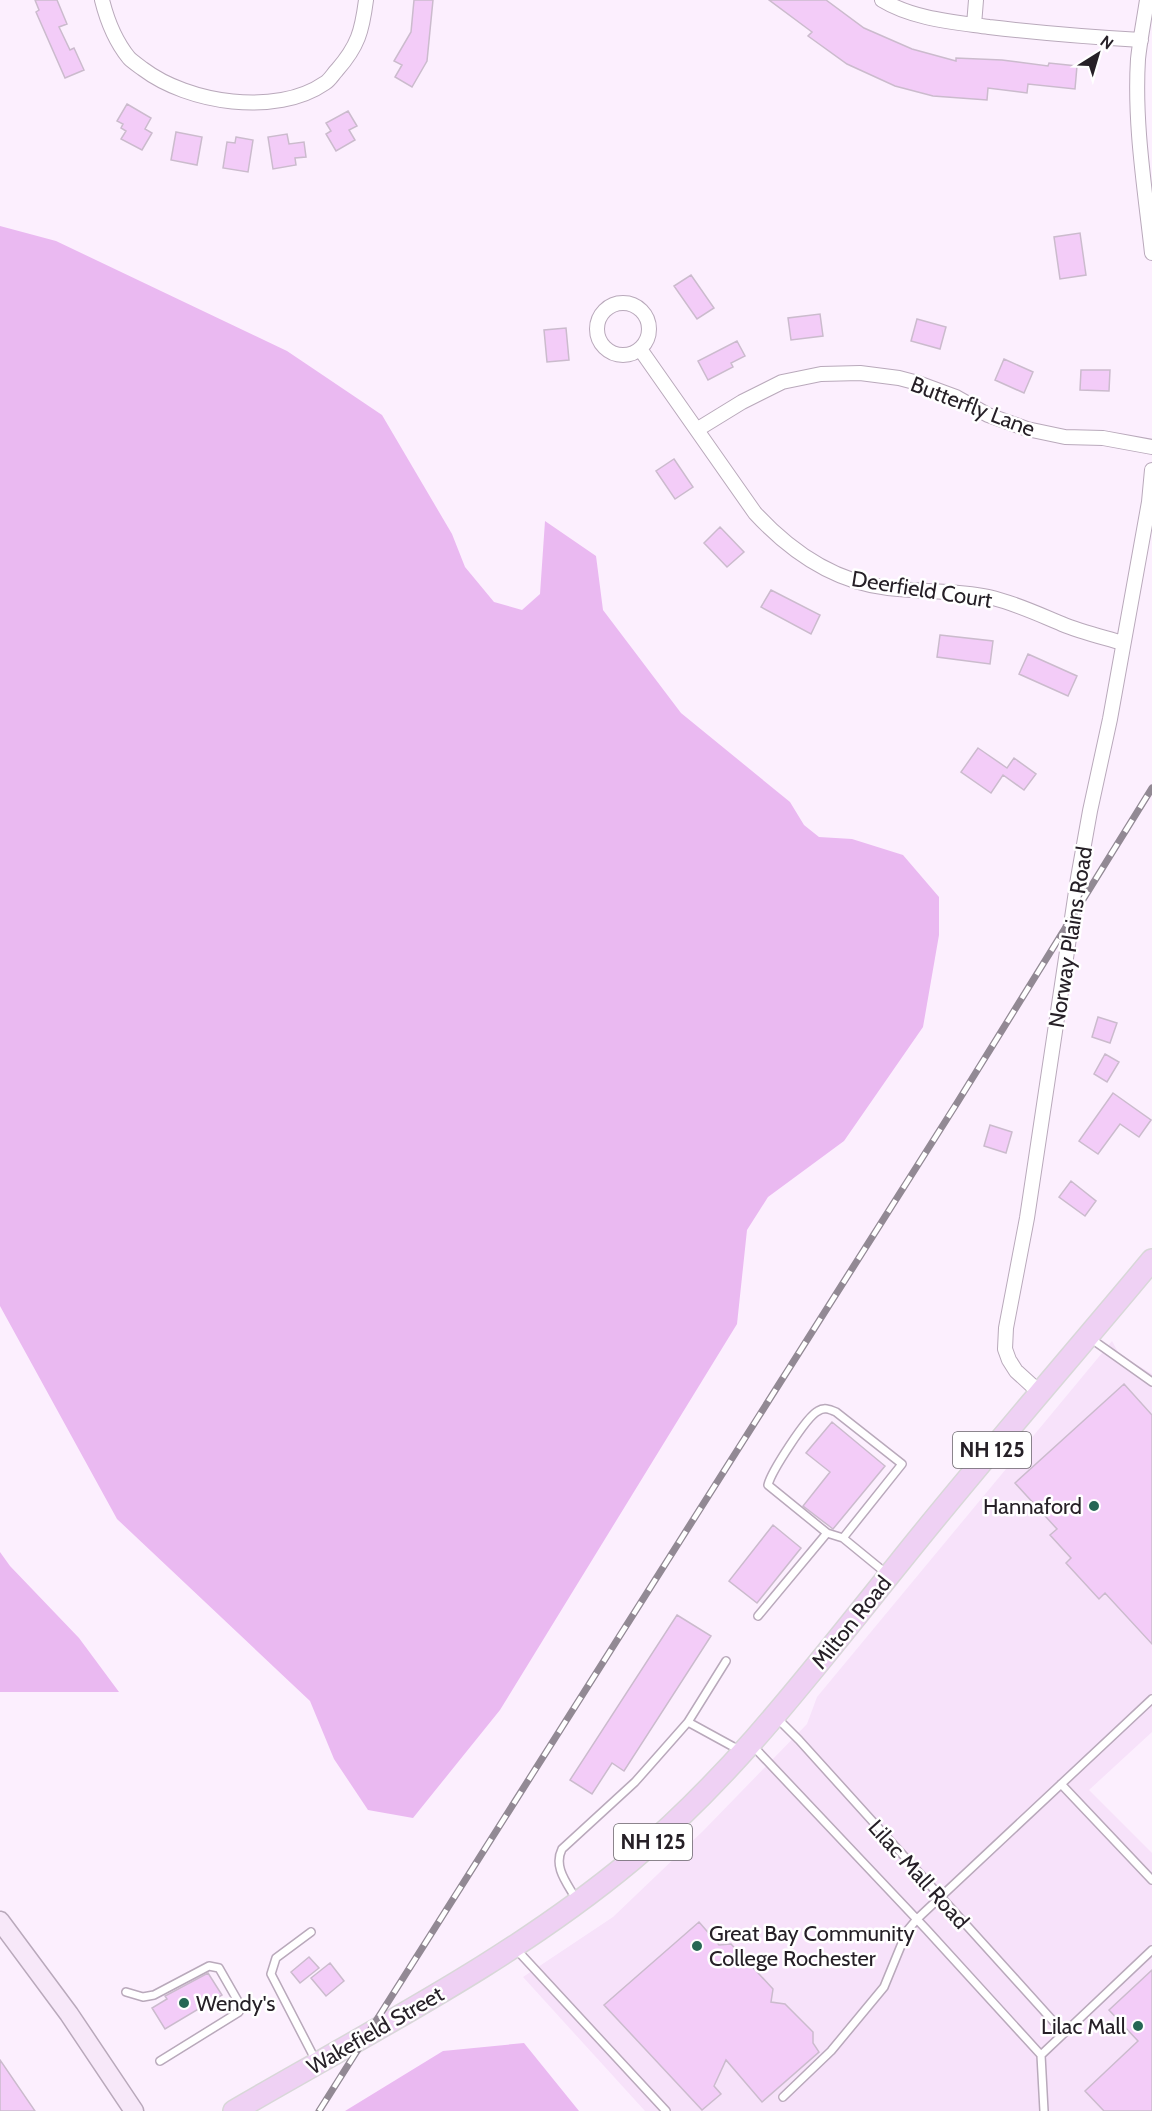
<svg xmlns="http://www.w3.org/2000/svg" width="1152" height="2111" font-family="Cabin,sans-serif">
<rect width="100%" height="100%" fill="#fceffe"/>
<path fill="#f7e2fa" d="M1112 1341 1119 1354 1152 1374V1732L1089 1790 1152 1853V2111H645L523 1977 613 1917 703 1831 807 1724 817 1697Z"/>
<path fill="#eab9f1" d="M0 226 56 241 287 351 382 415 452 534 465 567 494 602 522 610 540 594 545 521 596 556 603 610 681 713 790 802 804 825 819 837 852 839 903 855 939 897V935L923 1027 844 1141 768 1197 747 1230 737 1324 500 1710 413 1818 368 1810 334 1759 310 1701 117 1519 0 1306Z
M0 1552 10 1566 79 1638 119 1692H0Z
M524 2043 579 2111H345L443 2051Z"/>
<path fill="#f3ccf8" stroke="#cbbbcd" stroke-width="1.5" d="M35 0H57L67 24 59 27 70 50 74 48 84 70 65 78 36 12 39 10Z
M414 0H433L427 61 412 87 395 77 402 65 394 61 411 32Z
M769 0H826L864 28 912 49 956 61V58L1002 60 1048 66 1049 63 1077 66 1075 89 1028 84 1027 93 988 88 987 100 933 96 895 86 847 64 808 36 812 32Z
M127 104 151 118 145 129 152 133 142 150 121 139 126 131 121 128 123 124 117 121Z
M348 111 357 126 349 130 355 140 336 151 326 134 331 131 326 123Z
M176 132 202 137 197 165 171 160Z
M287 134 289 144 304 142 306 157 295 158 296 165 273 169 268 137Z
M236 137 253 140 248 172 223 168 227 142 235 143Z
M1080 233 1086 275 1060 279 1054 237Z
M691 275 714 308 697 319 674 286Z
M820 314 823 336 791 340 788 318Z
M917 319 946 327 940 349 911 341Z
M566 328 569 360 547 362 544 330Z
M737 341 745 356 731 363 733 367 708 380 698 361Z
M1004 359 1033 372 1024 393 995 380Z
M1081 370H1110L1109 391 1080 390Z
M674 459 693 487 675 499 656 471Z
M720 527 744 552 727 567 704 543Z
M771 590 820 615 811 634 761 607Z
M940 635 993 641 990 664 937 657Z
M1028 654 1077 676 1068 696 1019 674Z
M978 748 1007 768 1014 758 1036 774 1024 790 1003 775 991 793 961 772Z
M1098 1017 1117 1023 1110 1043 1092 1037Z
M1105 1054 1119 1062 1107 1082 1094 1074Z
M1113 1093 1151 1120 1139 1137 1120 1124 1098 1154 1079 1141Z
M990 1125 1012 1132 1006 1153 984 1146Z
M1071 1181 1096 1201 1085 1216 1059 1197Z
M1124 1384 1152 1415V1644L1105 1593 1099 1599 1066 1563 1071 1558 1050 1535 1057 1529 1015 1483Z
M832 1422 885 1466 833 1529 803 1506 830 1472 806 1453Z
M773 1525 801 1548 757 1603 729 1581Z
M677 1615 711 1636 624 1771 612 1763 592 1794 570 1780Z
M699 1922 719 1945 731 1944 773 1989 771 2002 785 2004 813 2032V2043L819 2052 762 2102 726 2060 714 2086 721 2094 702 2110 604 2005Z
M309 1957 319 1968 300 1983 291 1972Z
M330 1963 344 1981 326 1996 311 1978Z
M1152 1970V2111H1104L1085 2091 1138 2041 1109 2010Z
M208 1973 222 1995 165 2029 152 2008 167 1999 165 1996Z
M0 2060 35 2111H0Z"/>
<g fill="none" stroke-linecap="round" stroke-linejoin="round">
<defs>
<path id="lane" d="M1090 1338 1152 1382
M843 1538 902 1464 836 1412C829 1409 824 1407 818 1411 807 1416 771 1472 768 1485L827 1533 843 1538 887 1574
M758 1616 827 1533
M776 1717 799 1740 1063 2032
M688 1722 726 1661
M753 1746 926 1929 1041 2055
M1061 1784 1152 1880
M576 1899C567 1883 553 1867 562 1849L635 1782 688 1722 741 1751
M311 1932 276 1958 271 1974 316 2061
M516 1949 666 2111
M126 1992 143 1997 154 1995 209 1966 219 1968 239 2003V2012L160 2061
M783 2097 831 2051 884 1987 907 1931 917 1919 1152 1699
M1044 2111 1041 2055 1152 1950"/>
<path id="street" d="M102 0C107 20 116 42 129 58 133 62 139 66 143 69 188 103 276 117 325 83 330 80 333 74 337 70 358 46 362 31 366 0
M882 0C913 19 954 22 989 27 1040 33 1090 37 1141 40
M1147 0C1144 20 1140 40 1138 59 1134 124 1145 189 1152 253
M974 25 976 0
M597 329a26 26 0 1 1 52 0a26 26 0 1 1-52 0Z
M640 349 755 513C791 552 835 582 888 588 921 592 956 590 989 597 1015 603 1038 614 1062 624 1081 632 1103 637 1123 643
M698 429 742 402 782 382 821 374 860 373 899 378 918 383 956 397 988 415 1027 429 1065 437 1103 438 1152 447
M1039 1392 1016 1371 1009 1360 1005 1349 1006 1328 1027 1218 1078 878 1090 811 1110 719 1149 502 1152 470"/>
<path id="secondary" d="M0 1921 69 2014 134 2111"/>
<path id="primary" d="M234 2111C369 2032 511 1961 632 1860 735 1774 815 1667 899 1563 981 1460 1068 1361 1152 1260"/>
</defs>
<use href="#lane" stroke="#b9a9bb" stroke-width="10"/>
<use href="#street" stroke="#b9a9bb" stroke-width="16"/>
<use href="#secondary" stroke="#b9a9bb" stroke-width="21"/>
<use href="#primary" stroke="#d8d7d8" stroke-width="24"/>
<use href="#lane" stroke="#fff" stroke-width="7"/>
<use href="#street" stroke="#fff" stroke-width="14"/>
<use href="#secondary" stroke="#f7e8f9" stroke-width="18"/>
<use href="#primary" stroke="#efd1f4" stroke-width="21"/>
<defs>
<path id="rail" d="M319 2111 957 1103 1152 788"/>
</defs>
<use href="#rail" stroke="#928994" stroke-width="7"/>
<use href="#rail" stroke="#fff" stroke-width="4.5" stroke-dasharray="14" stroke-linecap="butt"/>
</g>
<g fill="#266755" stroke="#fff" stroke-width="2">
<circle cx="1094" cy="1506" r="6"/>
<circle cx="697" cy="1946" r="6"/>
<circle cx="184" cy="2003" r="6"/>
<circle cx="1138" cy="2026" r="6"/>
</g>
<g text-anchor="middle" stroke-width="5" stroke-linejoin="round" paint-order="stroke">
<g fill="#fff" stroke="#676368" stroke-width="1.5">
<rect x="953" y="1432" width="78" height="36" rx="4.5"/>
<rect x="614" y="1824" width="78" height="36" rx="4.5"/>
</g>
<g font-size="21" font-weight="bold" fill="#262027">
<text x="992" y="1457">NH 125</text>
<text x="653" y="1849">NH 125</text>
</g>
<g font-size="22" fill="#262027" stroke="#fff">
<text transform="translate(973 406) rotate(21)" y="8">Butterfly Lane</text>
<text transform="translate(922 589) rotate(9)" y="8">Deerfield Court</text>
<text transform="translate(1070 937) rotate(-81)" y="8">Norway Plains Road</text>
<text transform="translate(851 1622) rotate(-51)" y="8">Milton Road</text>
<text transform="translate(919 1874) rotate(48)" y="8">Lilac Mall Road</text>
<text transform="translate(375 2030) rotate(-30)" y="8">Wakefield Street</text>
</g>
<g font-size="22" fill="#262027" stroke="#fff" text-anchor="end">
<text x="1082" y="1514">Hannaford</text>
<text x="709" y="1941" text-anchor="start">Great Bay Community<tspan x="709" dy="25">College Rochester</tspan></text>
<text x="196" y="2011" text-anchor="start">Wendy's</text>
<text x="1126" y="2034">Lilac Mall</text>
</g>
</g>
<g transform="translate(1098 54) rotate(37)" stroke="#ffffff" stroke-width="4.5" paint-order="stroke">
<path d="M0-4.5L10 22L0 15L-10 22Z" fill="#262027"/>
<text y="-9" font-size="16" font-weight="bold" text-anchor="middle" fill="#262027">N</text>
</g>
</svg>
